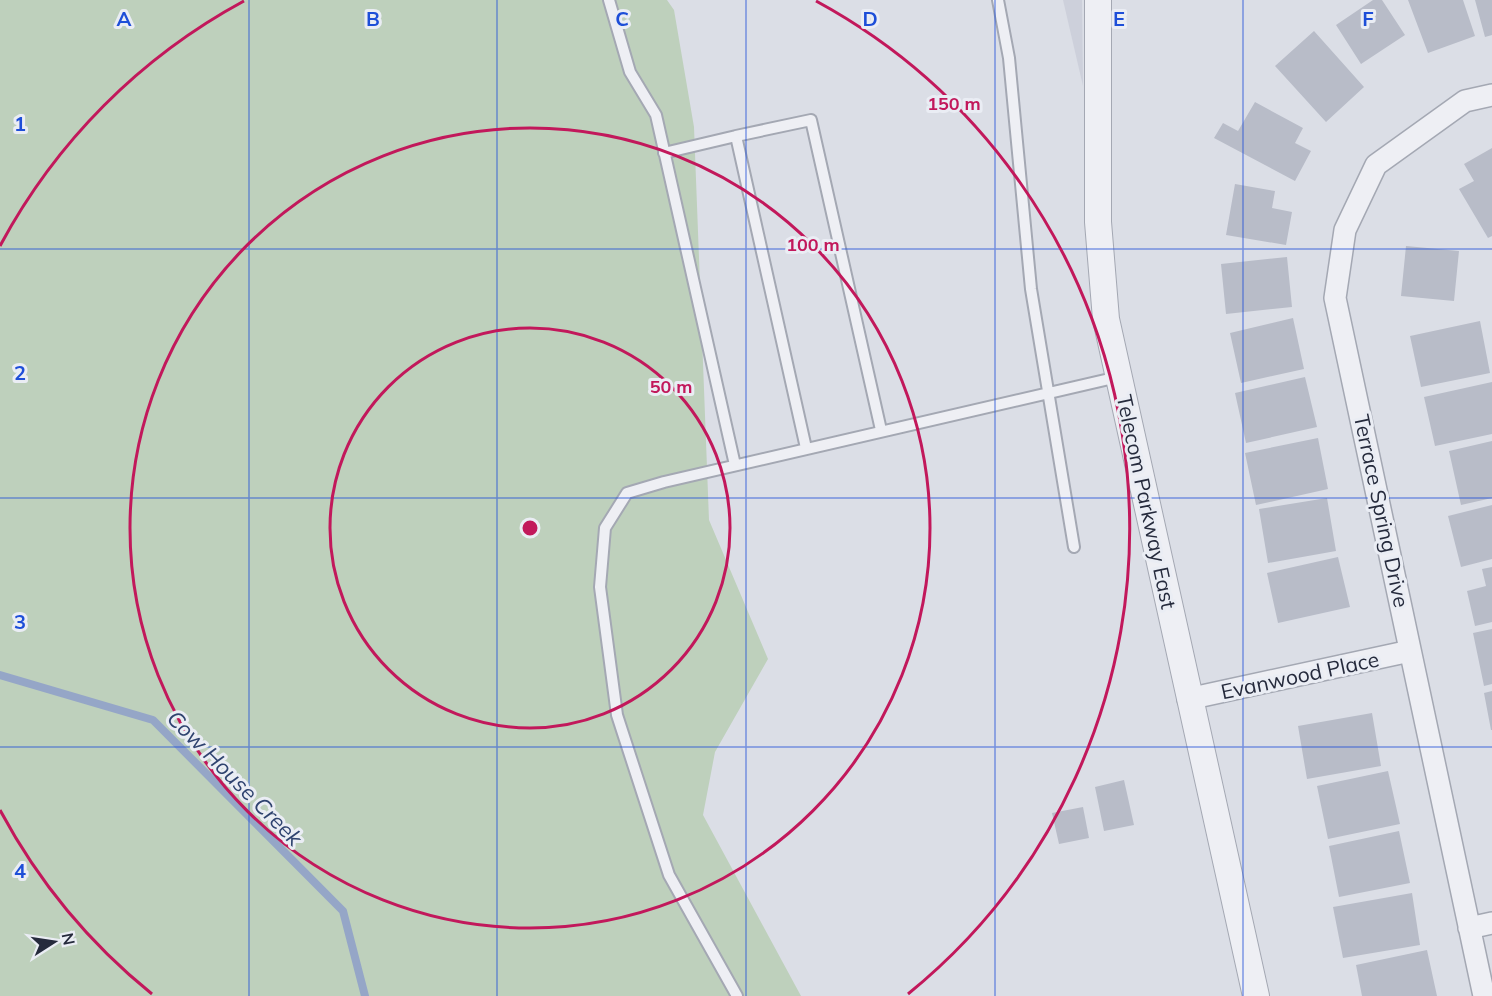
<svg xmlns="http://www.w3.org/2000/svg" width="1492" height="996" font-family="Mulish,sans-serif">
<rect width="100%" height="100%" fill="#dbdee6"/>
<path fill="#cdd0db" d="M1063 0H1082L1083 86Z"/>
<path fill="#bed0bc" d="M0 0H667L674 10 694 127 709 520 768 659 715 752 703 815 801 996H0Z"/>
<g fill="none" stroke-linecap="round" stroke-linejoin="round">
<path stroke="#95a6c7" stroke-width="8" d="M0 675 153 720 343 911 365 996"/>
</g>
<path fill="#b8bcc8" d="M1373 0H1382L1405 35 1361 64 1336 25Z
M1408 0H1463L1475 36 1428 53Z
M1475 0H1492V35L1485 37Z
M1314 31 1364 87 1326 122 1275 66Z
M1255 102 1303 128 1295 143 1311 151 1295 181 1214 138 1223 123 1238 131Z
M1492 148V236L1488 238 1459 189 1474 181 1464 164Z
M1235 184 1275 191 1272 208 1292 212 1286 245 1226 235Z
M1406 246 1459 251 1454 301 1401 296Z
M1287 257 1292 307 1226 314 1221 264Z
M1293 318 1304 369 1241 383 1230 333Z
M1480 321 1490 373 1421 387 1410 336Z
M1305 377 1317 427 1246 443 1235 393Z
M1492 382V434L1435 446 1424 397Z
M1318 438 1328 489 1256 505 1245 453Z
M1492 441V498L1461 505 1449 451Z
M1327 498 1336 551 1268 563 1259 509Z
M1492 505V559L1461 567 1448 516Z
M1338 557 1350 607 1278 623 1267 573Z
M1492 567V622L1475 626 1467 591 1486 586 1482 569Z
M1492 629V684L1484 686 1473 633Z
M1492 691V730H1491L1484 693Z
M1372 713 1381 766 1307 779 1298 726Z
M1388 771 1400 824 1328 839 1317 786Z
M1124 780 1134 825 1104 831 1095 787Z
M1083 807 1089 838 1059 844 1052 813Z
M1399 831 1410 883 1339 897 1329 846Z
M1412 893 1420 945 1343 958 1333 907Z
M1427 950 1437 996H1362L1356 965Z"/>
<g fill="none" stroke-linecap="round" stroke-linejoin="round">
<defs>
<path id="service" d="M609 0 630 72 656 115 735 465
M998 0 1009 58 1031 289 1074 547
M664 153 736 136
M806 448 736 136 811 120 881 430
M737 996 669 875 617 715 600 587 605 528 627 493 664 482 1118 377"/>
<path id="minor" d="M1188 699 1410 651
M1469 928 1492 923
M1484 996 1335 298 1345 230 1376 165 1465 101 1492 95"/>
<path id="tertiary" d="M1098 0V222L1106 319 1256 996"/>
</defs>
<use href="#service" stroke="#a4a8b3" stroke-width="14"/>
<use href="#minor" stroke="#a4a8b3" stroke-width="24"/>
<use href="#tertiary" stroke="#a4a8b3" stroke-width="28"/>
<use href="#service" stroke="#eeeff4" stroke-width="10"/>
<use href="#minor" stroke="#eeeff4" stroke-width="21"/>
<use href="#tertiary" stroke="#eeeff4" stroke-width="26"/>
</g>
<path fill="none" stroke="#1d4ed8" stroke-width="1.5" stroke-opacity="0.55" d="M249 0V996M497 0V996M746 0V996M995 0V996M1243 0V996M0 249H1492M0 498H1492M0 747H1492"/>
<g fill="none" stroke="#c2185b" stroke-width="3">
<circle cx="530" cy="528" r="200"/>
<circle cx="530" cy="528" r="400"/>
<path d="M152 994A600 600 0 0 1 0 810M0 246A600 600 0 0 1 244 1M816 1A600 600 0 0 1 908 994"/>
</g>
<g text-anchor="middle" stroke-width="6" stroke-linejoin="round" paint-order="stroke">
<g font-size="21" fill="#252a3c" stroke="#eaedf4">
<text transform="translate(1146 502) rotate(78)" y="7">Telecom Parkway East</text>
<text transform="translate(1381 511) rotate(78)" y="7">Terrace Spring Drive</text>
<text transform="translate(1300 676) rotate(-12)" y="7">Evanwood Place</text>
</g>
<g font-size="22" font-style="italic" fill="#2f436f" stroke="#eaedf4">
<text transform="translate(235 778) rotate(45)" y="8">Cow House Creek</text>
</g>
</g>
<g font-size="20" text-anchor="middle" font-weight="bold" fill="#1d4ed8" stroke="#eaedf4" stroke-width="6" stroke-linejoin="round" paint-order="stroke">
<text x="124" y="26">A</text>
<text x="373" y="26">B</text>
<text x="622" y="26">C</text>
<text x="870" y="26">D</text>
<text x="1119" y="26">E</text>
<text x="1368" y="26">F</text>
<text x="20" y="131">1</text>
<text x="20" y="380">2</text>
<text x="20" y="629">3</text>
<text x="20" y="878">4</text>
</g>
<circle cx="530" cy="528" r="9" fill="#c2185b" stroke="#eaedf4" stroke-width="3"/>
<g font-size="18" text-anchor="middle" font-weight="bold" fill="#c2185b" stroke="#eaedf4" stroke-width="6" stroke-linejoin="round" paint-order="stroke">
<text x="954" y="110">150 m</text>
<text x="813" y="251">100 m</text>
<text x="671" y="393">50 m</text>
</g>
<g transform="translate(54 942) rotate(78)" stroke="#eaedf4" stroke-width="4.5" paint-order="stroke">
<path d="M0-4.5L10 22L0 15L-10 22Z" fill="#252a3c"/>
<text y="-9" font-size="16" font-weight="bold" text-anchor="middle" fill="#252a3c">N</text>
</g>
</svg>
